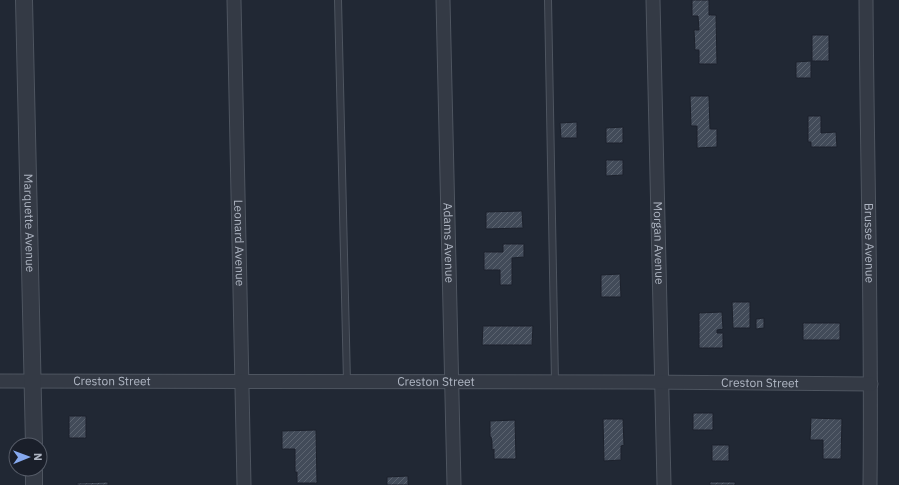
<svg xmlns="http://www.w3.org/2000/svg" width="899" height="485" font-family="'IBM Plex Sans',sans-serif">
<defs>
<pattern id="building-hatch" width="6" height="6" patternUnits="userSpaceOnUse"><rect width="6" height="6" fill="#424b59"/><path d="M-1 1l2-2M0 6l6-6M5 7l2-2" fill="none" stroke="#5b636f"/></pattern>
</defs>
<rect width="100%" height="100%" fill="#212834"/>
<path fill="url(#building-hatch)" stroke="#1c212c" d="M692 0H709V15H716L717 64H699V50H695L694 30H699L698 16H692Z
M812 35H829V61H812Z
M811 61V78H796V62Z
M690 96H709L710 129H717V147L697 148V126H691Z
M808 116H821V133L836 132 837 147H811V142H808Z
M577 122V138H561L560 123Z
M623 127V143H606V128Z
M606 160H623V175L606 176Z
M522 211 523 228 486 229V212Z
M503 244H524V257L512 258V285H500V270H484V252H503Z
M620 274 621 297H601V275Z
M732 302H750V328H733Z
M722 312 723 329 717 330V333H723V348H699V313Z
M764 318V328L756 329V319Z
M803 323H840V340H803Z
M483 326H533L532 345H482Z
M693 413H713V430H693Z
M69 416H86V438H69Z
M811 418 842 419 841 459H823V440H810Z
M603 419H623L624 445 621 446V460L604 461Z
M515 420 516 459H494V449L492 450V442L491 437H490V421Z
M316 430 317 483H297V472H295V449H282V431Z
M712 445H729V461H712Z
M408 476V484L409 485H387V477Z
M108 482V485H77V483Z
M710 482H735V485H710Z"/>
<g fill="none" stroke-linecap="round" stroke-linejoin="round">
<defs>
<path id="service" d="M338 0 347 382
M548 0 555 382"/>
<g id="minor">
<path id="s1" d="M234 0 244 485"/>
<path id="s2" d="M443 0 454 485"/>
<path id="s3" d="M653 0 664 485"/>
<path id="s4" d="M866 0C867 162 872 323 870 485"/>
<path id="s5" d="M0 381 643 382 871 384"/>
</g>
<g id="tertiary">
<path id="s6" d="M24 0 34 445"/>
<path d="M34 469V485"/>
</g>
</defs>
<use href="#service" stroke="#4e5560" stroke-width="8"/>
<use href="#minor" stroke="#4e5560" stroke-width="15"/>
<use href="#tertiary" stroke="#4e5560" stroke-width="18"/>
<use href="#service" stroke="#343a45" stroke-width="6"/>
<use href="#minor" stroke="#343a45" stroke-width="13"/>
<use href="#tertiary" stroke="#343a45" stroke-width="16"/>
</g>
<g text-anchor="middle" stroke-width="3.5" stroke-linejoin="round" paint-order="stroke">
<g font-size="12" fill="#aeb5c2" stroke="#1a1f2a">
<text dy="4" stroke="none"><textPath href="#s6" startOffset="223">Marquette Avenue</textPath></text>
<text dy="4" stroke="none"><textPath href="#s1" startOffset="243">Leonard Avenue</textPath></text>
<text dy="4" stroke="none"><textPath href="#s2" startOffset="243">Adams Avenue</textPath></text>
<text dy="4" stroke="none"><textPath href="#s3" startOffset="243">Morgan Avenue</textPath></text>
<text dy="4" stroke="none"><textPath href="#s4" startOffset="243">Brusse Avenue</textPath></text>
<text dy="4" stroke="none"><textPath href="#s5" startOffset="112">Creston Street</textPath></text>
<text dy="4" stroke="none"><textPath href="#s5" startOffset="436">Creston Street</textPath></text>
<text dy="4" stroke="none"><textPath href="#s5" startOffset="760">Creston Street</textPath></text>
</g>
</g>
<g transform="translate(28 457) rotate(89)"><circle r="19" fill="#1a1f2a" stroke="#555b67"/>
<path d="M0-3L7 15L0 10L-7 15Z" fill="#86a9ef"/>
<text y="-6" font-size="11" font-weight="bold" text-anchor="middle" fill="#aeb5c2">N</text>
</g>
</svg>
